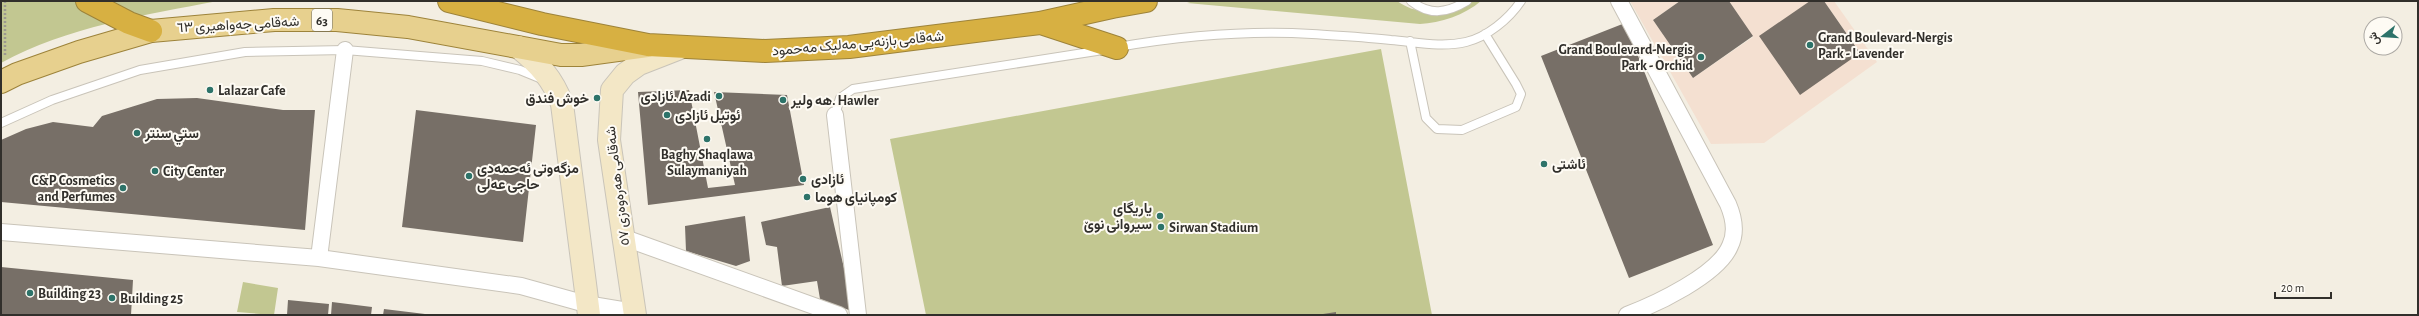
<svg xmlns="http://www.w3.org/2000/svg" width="2419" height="316" font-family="'Alegreya Sans',Vazirmatn,sans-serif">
<rect width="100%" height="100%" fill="#f3eee2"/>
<path fill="#f4e0d1" d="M1630 1H1680L1653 20 1693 78 1753 37 1729 1H1810L1860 53 1824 1H1834L1877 62 1764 143 1711 144Z"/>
<path fill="#c2c791" d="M1 1H218C145 15 67 27 1 63Z
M229 1H377L381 2Z
M1194 1H1397C1428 23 1448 1 1481 1 1465 15 1440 23 1420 24L1187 3Z
M1381 49 1432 315H926L890 139Z
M243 282 278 288 274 315 237 312Z"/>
<path fill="#776f67" d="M1680 1H1729L1753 36 1693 78 1653 20Z
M1810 1H1824L1860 53 1800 95 1759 36Z
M1625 23 1713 245 1629 278 1541 56Z
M689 90 708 188 735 185 714 92 787 95 804 185 648 205 638 92Z
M197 98 283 110H315L305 230 1 202V140L26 129 53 122 93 127 102 116 157 99Z
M416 110 536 125 523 242 402 227Z
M830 207 854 312 820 299 817 281 782 286 777 247 766 245 761 222Z
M745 216 750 261 736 266 686 251 685 226Z
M1 267 133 280 131 315H1Z
M288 300 329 304 328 315H287Z
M332 302 372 307 371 315H331Z
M384 309 425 314V315H383Z
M1336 312V315H1323V314Z"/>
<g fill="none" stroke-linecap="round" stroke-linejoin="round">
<defs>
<path id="lane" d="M1411 1C1430 16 1447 13 1467 1
M1410 41 1426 118 1437 129 1462 130 1516 107 1521 94 1516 84 1485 34
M1118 47C1182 36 1247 30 1312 34 1338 36 1364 37 1391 40 1416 42 1441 48 1466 42 1487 37 1509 19 1521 1
M835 115 840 98 853 89 1103 50
M1 123 52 100 140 70 245 52 345 50 482 61 520 70 542 79"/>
<path id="street" d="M1619 1 1728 204C1734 218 1737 232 1730 246 1718 275 1656 304 1627 315
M835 115 858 315
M1 232 319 258 521 286 586 304 634 312
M622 237 839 315
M319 258 345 50"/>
<path id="secondary" d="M518 47C539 64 553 79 562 104L589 315
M635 315 609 140 612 90 625 74 639 64 680 48"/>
<path id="primary" d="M1 82 17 74 79 52 151 31 274 20H337L408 27 561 55H581L647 46"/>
<path id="highway" d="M87 1 129 23 151 31
M449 1 542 24 648 45 765 51 849 47 1040 23 1112 7 1125 1
M1112 7 1146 1
M1041 23 1117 48"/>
</defs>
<use href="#lane" stroke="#c9c4b9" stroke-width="10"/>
<use href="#street" stroke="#c9c4b9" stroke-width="18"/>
<use href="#secondary" stroke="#c9c4b9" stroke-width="24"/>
<use href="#primary" stroke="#9d833a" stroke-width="24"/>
<use href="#highway" stroke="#9d833a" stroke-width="24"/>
<path stroke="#9c9890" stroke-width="2.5" stroke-dasharray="2 2" stroke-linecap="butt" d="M5 1V57"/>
<use href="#lane" stroke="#fff" stroke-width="8"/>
<use href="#street" stroke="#fff" stroke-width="16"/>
<use href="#secondary" stroke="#f3e7c6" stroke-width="22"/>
<use href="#primary" stroke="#e7d08e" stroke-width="22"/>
<use href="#highway" stroke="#d7b042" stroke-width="22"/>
</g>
<g fill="#2d7369" stroke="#fefbf4" stroke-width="1.5">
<circle cx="1810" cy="45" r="4"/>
<circle cx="1701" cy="57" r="4"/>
<circle cx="210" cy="90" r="4"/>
<circle cx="719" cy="96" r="4"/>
<circle cx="597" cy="98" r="4"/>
<circle cx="783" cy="100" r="4"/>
<circle cx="667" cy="115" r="4"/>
<circle cx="137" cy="133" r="4"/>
<circle cx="707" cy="139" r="4"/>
<circle cx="1544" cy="164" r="4"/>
<circle cx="155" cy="171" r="4"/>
<circle cx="469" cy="176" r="4"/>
<circle cx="803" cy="179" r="4"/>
<circle cx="123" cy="188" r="4"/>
<circle cx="807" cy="197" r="4"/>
<circle cx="1160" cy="216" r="4"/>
<circle cx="1161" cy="227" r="4"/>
<circle cx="30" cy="293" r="4"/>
<circle cx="112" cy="298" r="4"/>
</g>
<g text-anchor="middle" stroke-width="4" stroke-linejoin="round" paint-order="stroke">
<rect fill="#fefbf4" stroke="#6e6c67" stroke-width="1" x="312" y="9" width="20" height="22" rx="3"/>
<g font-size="13" font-weight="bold" fill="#312f2b">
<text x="322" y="25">63</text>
</g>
<g font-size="14" fill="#312f2b" stroke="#fefbf4">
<text transform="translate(238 24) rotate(-3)" y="5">شەقامی جەواهیری ٦٣</text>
<text transform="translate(858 43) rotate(-5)" y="5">شەقامی بازنەیی مەلیک مەحمود</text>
<text transform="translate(617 186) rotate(-97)" y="5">شەقامی هەرەوەزی ٥٧</text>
</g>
<g font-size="14" font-weight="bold" fill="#312f2b" stroke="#fefbf4" text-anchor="start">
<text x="1818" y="42">Grand Boulevard-Nergis<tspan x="1818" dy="16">Park - Lavender</tspan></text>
<text x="1693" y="54" text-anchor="end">Grand Boulevard-Nergis<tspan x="1693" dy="16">Park - Orchid</tspan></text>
<text x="218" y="95">Lalazar Cafe</text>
<text x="711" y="101" text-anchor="end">ئازادى. Azadi</text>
<text x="589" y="103" text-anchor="end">خوش فندق</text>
<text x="791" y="105">هه ولير. Hawler</text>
<text x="675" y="120">ئوتیل ئازادی</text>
<text x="145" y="138">ستي سنتر</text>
<text x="707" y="159" text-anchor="middle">Baghy Shaqlawa<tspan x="707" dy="16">Sulaymaniyah</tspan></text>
<text x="1552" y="169">ئاشتی</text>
<text x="477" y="173">مزگەوتی ئەحمەدی<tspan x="477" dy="16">حاجی عەلی</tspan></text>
<text x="163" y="176">City Center</text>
<text x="811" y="184">ئازادی</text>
<text x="115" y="185" text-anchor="end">C&amp;P Cosmetics<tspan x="115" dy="16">and Perfumes</tspan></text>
<text x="815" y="202">کومپانیای هوما</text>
<text x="1152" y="213" text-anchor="end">یاریگای<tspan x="1152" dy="16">سیروانی نوێ</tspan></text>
<text x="1169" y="232">Sirwan Stadium</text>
<text x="38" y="298">Building 23</text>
<text x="120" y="303">Building 25</text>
</g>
</g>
<rect width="2419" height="316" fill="none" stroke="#312f2b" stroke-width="4"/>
<g transform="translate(2383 36) rotate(253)"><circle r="19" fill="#fefbf4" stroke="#aca9a4"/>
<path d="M0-3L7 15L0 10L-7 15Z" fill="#2d7369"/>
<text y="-6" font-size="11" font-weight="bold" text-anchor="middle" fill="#312f2b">ش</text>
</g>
<path d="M2275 292v6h56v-6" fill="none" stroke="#312f2b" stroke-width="2"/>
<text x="2281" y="292" font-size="12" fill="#312f2b" stroke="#fefbf4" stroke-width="3" paint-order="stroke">20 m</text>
</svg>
